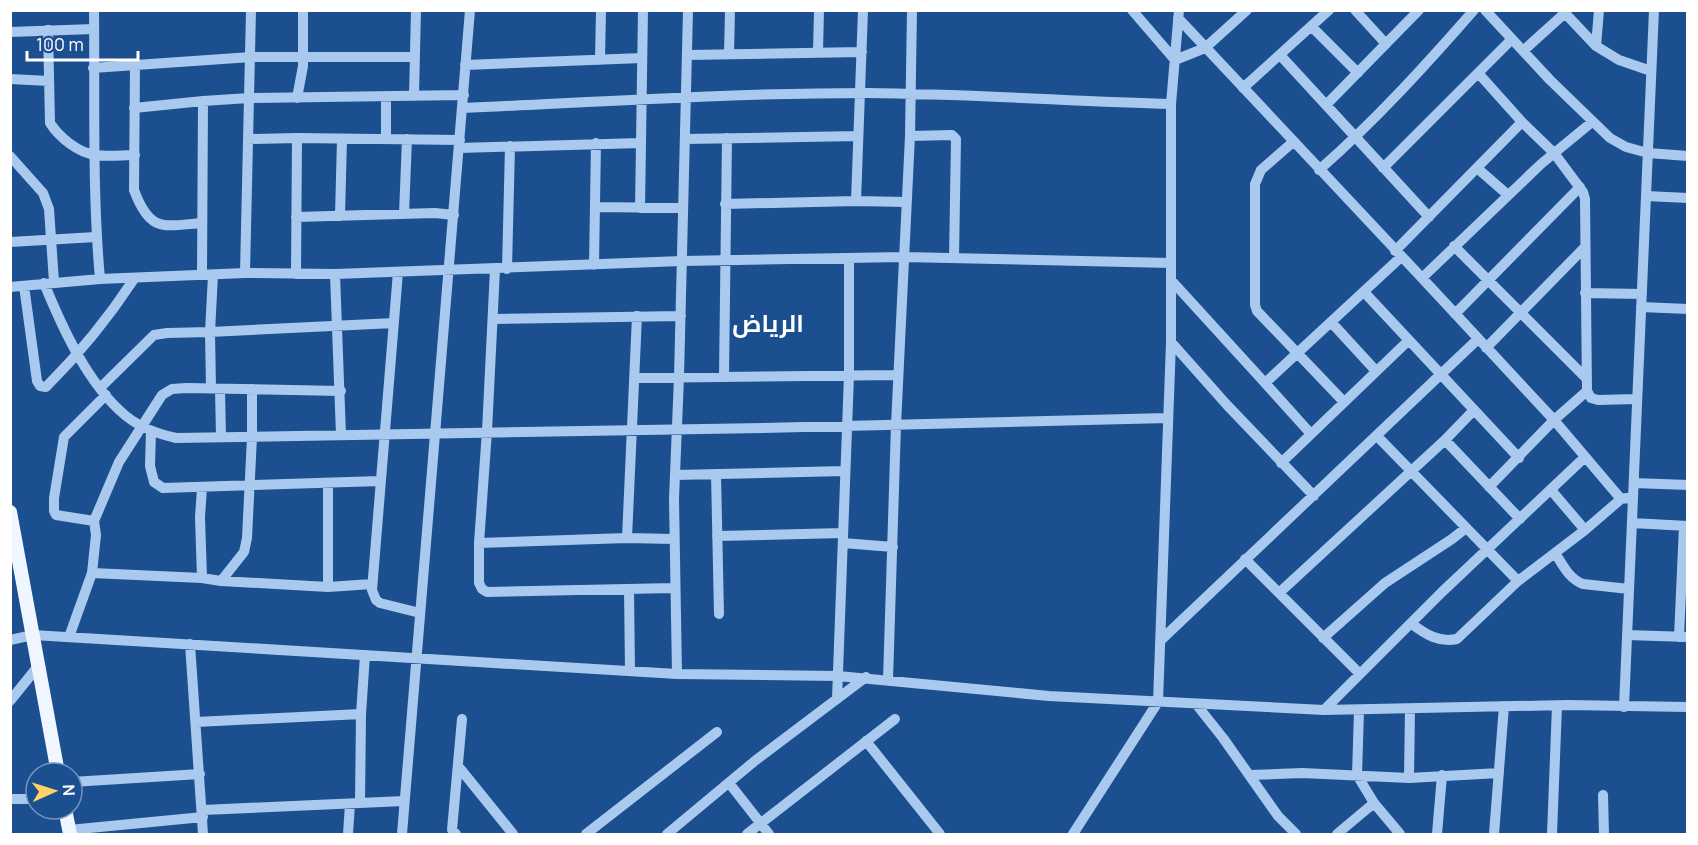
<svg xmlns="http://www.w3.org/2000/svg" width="1698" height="845" viewBox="0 0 1698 845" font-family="Manrope,Cairo,sans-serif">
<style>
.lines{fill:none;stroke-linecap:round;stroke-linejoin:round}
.minor{stroke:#a9c9ee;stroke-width:10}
.major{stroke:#f0f6ff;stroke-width:14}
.labels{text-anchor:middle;stroke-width:5;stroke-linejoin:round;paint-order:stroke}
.district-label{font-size:24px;font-weight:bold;fill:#fff;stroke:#1b4f8f}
</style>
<rect width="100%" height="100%" fill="#1b4f8f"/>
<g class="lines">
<!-- minor -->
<path class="minor" d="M 94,10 C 95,100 92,190 100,279
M 1132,10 L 1175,60 L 1205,48 L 1247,10
M 1355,10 L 1386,44
M 1485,10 L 1550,80 L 1610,138 L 1626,147 L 1648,153 L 1688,156
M 1562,10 L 1596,46 L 1619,60 L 1651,71
M 1178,18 L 1422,278 L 1554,420 L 1621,499 L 1633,497
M 1312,27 L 1358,73
M 48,30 L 50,123 C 59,137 78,153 96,155 C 108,157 122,155 135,155
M 10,32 L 94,29
M 1596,46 L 1599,10
M 1523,51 L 1565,13
M 818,52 L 819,10
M 729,54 L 730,10
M 687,55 L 862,52
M 1280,55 L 1326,105 L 1419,10
M 600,60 L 601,10
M 135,65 L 134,190 C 150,233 163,226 202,223
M 465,65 L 642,58
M 93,68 L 251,57 L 415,57
M 1479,74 L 1522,122 L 1554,153 L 1583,192 L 1585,199 L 1587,391 L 1591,398 L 1598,400 L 1637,399
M 10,79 L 49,81
M 1243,88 L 1329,10
M 414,96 L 416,10
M 297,98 L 303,66 L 303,10
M 1326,105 L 1429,217
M 134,108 L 203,101
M 463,108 C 597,102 732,93 867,93 C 969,94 1070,101 1171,104
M 910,136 L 952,135 L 956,139 L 954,258
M 248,139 L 297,138
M 386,139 L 386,97
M 685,139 L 858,136
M 1293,142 L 1261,170 L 1255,184 L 1255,305 L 1257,311 L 1344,402
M 459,148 L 641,143
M 10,156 L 43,193 L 49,209 L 54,282
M 1383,168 L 1512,39
M 1477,168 L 1508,195
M 1319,170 C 1375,121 1425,66 1474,10
M 1646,196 L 1688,198
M 856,201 L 863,10
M 725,204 L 856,201 L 906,202
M 595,207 L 683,208
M 640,208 L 643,10
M 404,214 L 407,139
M 340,216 L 342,139
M 296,217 L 435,213 L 454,215
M 10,242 L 96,237
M 1454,246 L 1587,379
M 1395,251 L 1522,122
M 594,265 L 596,143
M 495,269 L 487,431 L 479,543 L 479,583 L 482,589 L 487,592 L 674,588
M 507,269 L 510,146
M 398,272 L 372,590 L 376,600 L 380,603 L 420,613
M 245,273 L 251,10
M 296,274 L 297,138 L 460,140
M 335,274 L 341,435
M 202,275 L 203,101 L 249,98 L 464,95
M 1422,278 L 1541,164 L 1592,122
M 1171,280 L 1265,383
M 44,283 C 62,327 88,385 126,416 C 141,428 158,434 176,438 L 763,428 L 1168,418
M 24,286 L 37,381 L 40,386 L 46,387 C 81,352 107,320 134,279
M 10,287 L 100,279 L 245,273 L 335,274 L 682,261 L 903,257 L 1171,263
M 1364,292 L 1519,458
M 1585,293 L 1642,294
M 1641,307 L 1688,309
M 1455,314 L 1580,187
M 494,319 L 681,316
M 1331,322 L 1376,371
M 1171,342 L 1227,405 L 1314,496
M 1486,348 L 1585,247
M 724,376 L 727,138
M 634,378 L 898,375
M 100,388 L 154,335 L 167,333 L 210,332 L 394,323
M 211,388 L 210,332 L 213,275
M 220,389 L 221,437
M 151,431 L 150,466 L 154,482 L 163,488 L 380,481
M 1311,434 L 1265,383 L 1401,257
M 1377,436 L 1518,581
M 1445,440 L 1520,519
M 1281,463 L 1409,340
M 716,474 L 719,614
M 675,475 L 845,471
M 1634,483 L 1688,485
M 1489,487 L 1554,420 L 1587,391
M 202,488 L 200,517 L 202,578 L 221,581 L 328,587 L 372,584
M 1551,490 L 1585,530
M 94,521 L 56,515 L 54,511 L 54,498 L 64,437 L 106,395
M 1632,523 L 1688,526
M 717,536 L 843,533
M 627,538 L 637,316
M 479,543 L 627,538 L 674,539
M 843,543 L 893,547
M 1555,553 C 1563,565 1569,579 1583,584 L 1629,589
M 1245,559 L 1279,593 L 1445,440 L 1474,410
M 92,573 L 202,578
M 221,581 L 244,552 L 247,538 L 252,437 L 252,389
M 328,587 L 328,483
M 629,589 L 630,671
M 1279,593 L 1360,674
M 1412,624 C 1425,634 1439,643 1457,639 L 1518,581 L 1585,530 L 1621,499
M 1627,635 L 1688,637
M 69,637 L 92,573 L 96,535 L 94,521 L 119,462 L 162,395 L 172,389 L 186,388 L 341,391
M 1679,637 L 1684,526
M 1323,638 L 1385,583 L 1452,539 L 1466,528
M 10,640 L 33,635 L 677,674 L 838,676 L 1049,696 L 1324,710 L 1568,705 L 1688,707
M 1161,640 L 1478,339
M 190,644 L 203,834
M 677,674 L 674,499 L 679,377 L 688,10
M 888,680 L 896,425 L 910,136 L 912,10
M 837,699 L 849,375 L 849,258
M 10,701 L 39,665
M 1196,704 L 1223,738 L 1278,816 L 1296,834
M 1624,707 L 1654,10
M 1324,710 L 1442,592 L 1584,458
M 1359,711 L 1357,775 L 1374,803 L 1400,834
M 196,722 L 361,714
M 866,741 L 940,834
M 458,766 L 513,834
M 1250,775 L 1302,773 L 1409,778 L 1499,773
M 1409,778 L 1410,709
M 72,782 L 200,774
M 729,783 L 769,834
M 1603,795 L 1604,834
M 10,799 L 36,799
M 360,803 L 361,714 L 365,655
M 203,810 L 404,801
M 69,830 L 203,817
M 348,834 L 350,804
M 402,834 L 470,10
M 456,834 L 452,830 L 462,719
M 586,834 L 717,732
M 667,834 L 756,760 L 866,677
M 747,834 L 895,719
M 1073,834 L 1158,702 L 1171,342 L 1171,104 L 1179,10
M 1337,834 L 1374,803
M 1437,834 L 1442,775
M 1494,834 L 1504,706
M 1552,834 L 1557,706"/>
<!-- major -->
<path class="major" d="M 10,512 L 58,773
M 65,809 L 70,834"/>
</g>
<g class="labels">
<!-- district labels -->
<g class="district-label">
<text x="768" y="332">الرياض</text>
</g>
</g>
<!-- border -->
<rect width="1698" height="845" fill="none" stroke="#ffffff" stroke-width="24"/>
<!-- north arrow -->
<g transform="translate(54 791) rotate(87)"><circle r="28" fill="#1b4f8f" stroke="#7695bc" stroke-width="1.5"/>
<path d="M0-4.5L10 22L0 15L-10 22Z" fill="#ffd166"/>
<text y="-9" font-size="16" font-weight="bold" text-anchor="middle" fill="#ffffff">N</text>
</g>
<!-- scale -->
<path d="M27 51v9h111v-9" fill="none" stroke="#ffffff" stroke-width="3"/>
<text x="36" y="51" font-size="18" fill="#ffffff" stroke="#1b4f8f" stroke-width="4.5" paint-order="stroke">100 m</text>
</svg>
